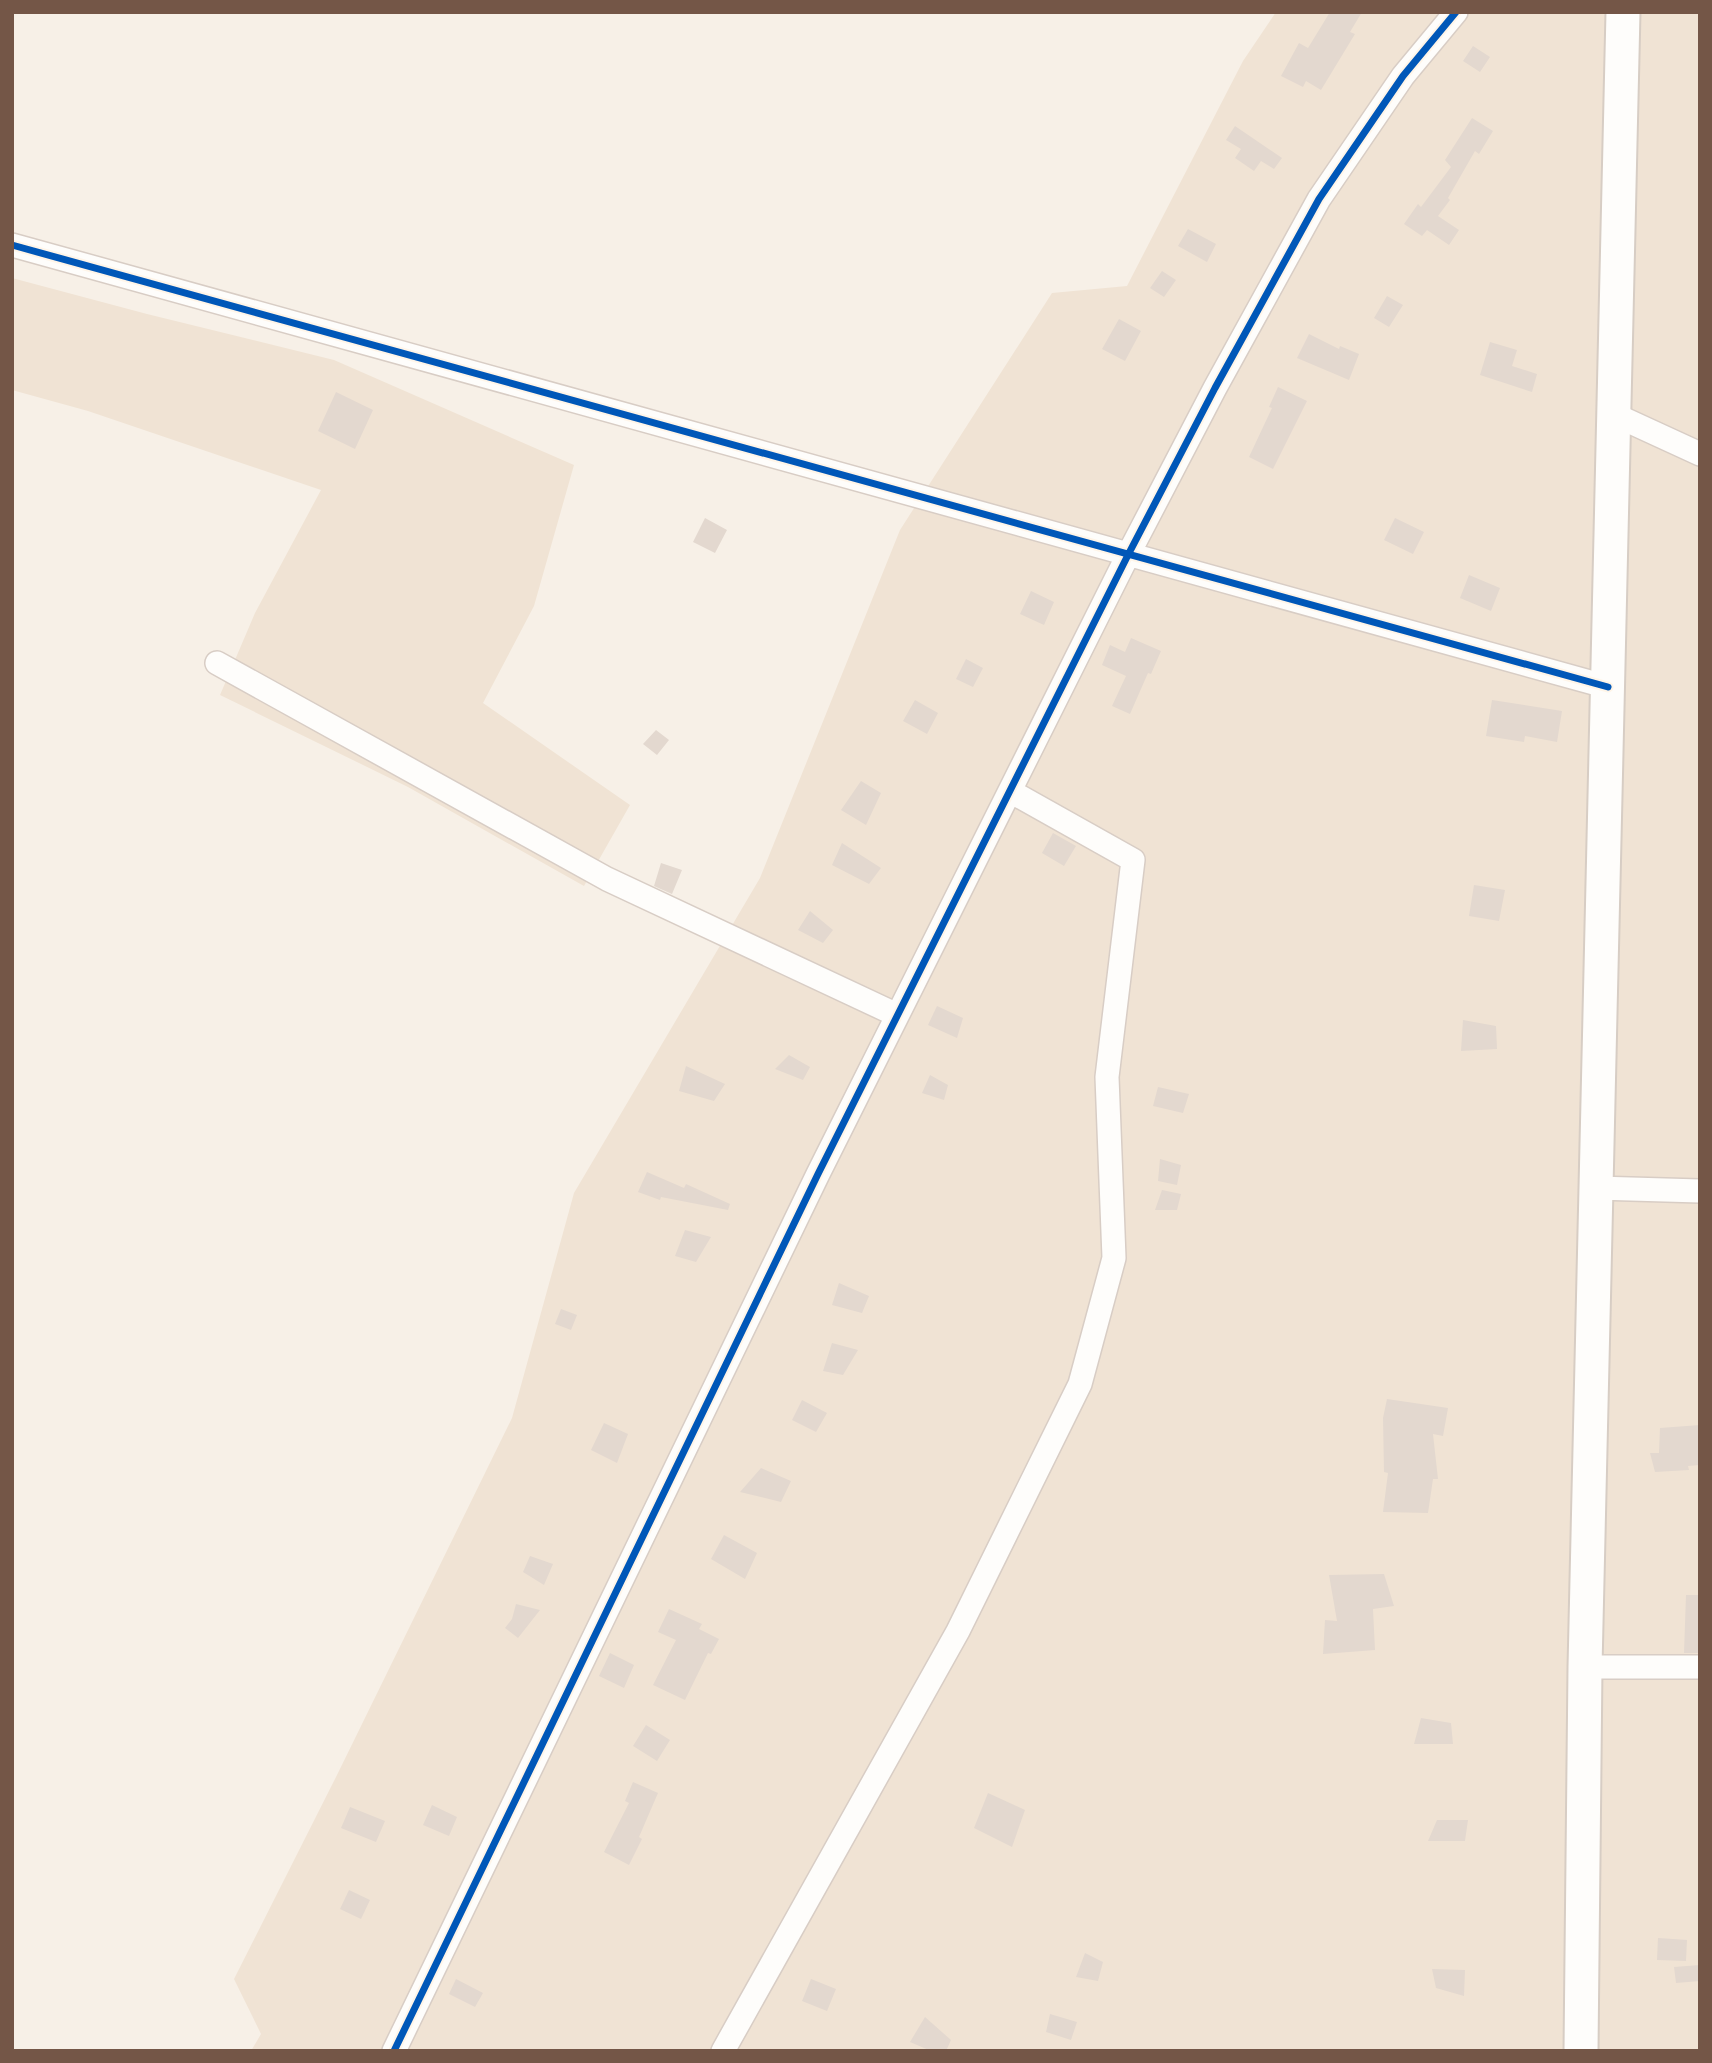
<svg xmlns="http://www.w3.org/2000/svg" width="1712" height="2063" viewBox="0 0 1712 2063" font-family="Lato,sans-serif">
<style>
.residential{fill:#f0e3d4}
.building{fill:#e3d8cf}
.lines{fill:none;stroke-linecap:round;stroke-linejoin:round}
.minor-casing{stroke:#d8cdc5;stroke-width:26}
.secondary-casing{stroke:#d7cdc4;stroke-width:37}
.minor{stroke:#fefdfb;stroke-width:23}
.secondary{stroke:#fefdfb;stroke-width:33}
.cycleway-casing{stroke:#fff5e8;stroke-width:11}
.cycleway{stroke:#0057b8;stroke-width:7}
</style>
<rect width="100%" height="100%" fill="#f7f0e7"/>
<!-- residential -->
<path class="residential" d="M 1276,12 L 1700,12 L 1700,2051 L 251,2051 L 261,2034 L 234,1979 L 337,1775 L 512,1418 L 574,1193 L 760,878 L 900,530 L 1052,293 L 1127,286 L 1243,61 Z
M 12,278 L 147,314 L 334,360 L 574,465 L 534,606 L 483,703 L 630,805 L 584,886 L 408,787 L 220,695 L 255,613 L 321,490 L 88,411 L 12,390 Z"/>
<!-- building -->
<path class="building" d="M 1330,12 L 1362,12 L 1350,32 L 1355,34 L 1321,90 L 1306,81 L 1303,87 L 1281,76 L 1299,43 L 1308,48 Z
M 1473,46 L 1490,57 L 1480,72 L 1463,61 Z
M 1472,118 L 1493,131 L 1479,154 L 1475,151 L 1448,198 L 1450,200 L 1438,216 L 1459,230 L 1449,245 L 1427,230 L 1422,236 L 1404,224 L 1418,204 L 1421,207 L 1451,167 L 1445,160 Z
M 1235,126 L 1282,158 L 1274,169 L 1261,161 L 1254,171 L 1235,158 L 1241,149 L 1226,140 Z
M 1188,229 L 1216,244 L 1207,262 L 1178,246 Z
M 1162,271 L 1176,280 L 1164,297 L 1150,288 Z
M 1387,296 L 1403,305 L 1389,327 L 1374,318 Z
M 1119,319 L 1141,331 L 1125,361 L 1102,349 Z
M 1309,334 L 1339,349 L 1340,346 L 1359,354 L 1349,380 L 1297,358 Z
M 1490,342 L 1517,350 L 1512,366 L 1537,374 L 1532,392 L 1480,375 Z
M 1278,387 L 1307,401 L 1273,469 L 1249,457 L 1272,408 L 1269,407 Z
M 336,392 L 373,410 L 355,449 L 318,431 Z
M 705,518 L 727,530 L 715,553 L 693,542 Z
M 1395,518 L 1424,532 L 1413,554 L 1384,540 Z
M 1469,575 L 1500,588 L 1491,611 L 1460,598 Z
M 1031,591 L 1054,602 L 1044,625 L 1020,614 Z
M 1131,638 L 1161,651 L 1151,674 L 1148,673 L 1130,714 L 1112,706 L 1126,676 L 1102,665 L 1110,645 L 1125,652 Z
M 966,659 L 983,668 L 973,687 L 956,679 Z
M 915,700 L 938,713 L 927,734 L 903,721 Z
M 1492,700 L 1562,711 L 1557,742 L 1525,736 L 1524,742 L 1486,736 Z
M 656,730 L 669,740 L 657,755 L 643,744 Z
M 861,781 L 881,793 L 866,825 L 841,810 Z
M 1053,833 L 1076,846 L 1064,866 L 1042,853 Z
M 842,843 L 881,868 L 869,884 L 832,865 Z
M 661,863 L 682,870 L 672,894 L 654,886 Z
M 1474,885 L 1505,890 L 1499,921 L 1469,916 Z
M 810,911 L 833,930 L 823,943 L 798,930 Z
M 937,1006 L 963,1018 L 957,1038 L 928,1025 Z
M 1463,1020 L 1496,1026 L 1497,1049 L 1461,1051 Z
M 789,1055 L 810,1067 L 803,1080 L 775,1069 Z
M 686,1066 L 725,1084 L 714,1101 L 679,1091 Z
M 930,1075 L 948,1085 L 944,1100 L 922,1093 Z
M 1158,1087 L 1189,1094 L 1183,1113 L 1153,1106 Z
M 1160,1159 L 1181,1165 L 1177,1185 L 1158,1181 Z
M 647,1172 L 684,1188 L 686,1184 L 730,1204 L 728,1210 L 661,1197 L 660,1200 L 638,1192 Z
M 1162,1190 L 1181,1194 L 1177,1210 L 1155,1210 Z
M 685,1230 L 711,1237 L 696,1262 L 675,1256 Z
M 839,1283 L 869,1296 L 862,1313 L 832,1305 Z
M 561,1309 L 577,1315 L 571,1330 L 555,1324 Z
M 832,1343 L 858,1350 L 843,1375 L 823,1371 Z
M 1387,1399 L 1448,1408 L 1443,1436 L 1433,1434 L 1438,1479 L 1433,1479 L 1428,1513 L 1383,1512 L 1388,1473 L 1384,1472 L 1383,1418 Z
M 802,1400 L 827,1413 L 816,1432 L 792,1420 Z
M 604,1423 L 628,1434 L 617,1463 L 591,1450 Z
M 1700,1425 L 1700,1465 L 1688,1466 L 1689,1470 L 1655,1472 L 1650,1453 L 1659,1453 L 1660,1428 Z
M 761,1468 L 791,1481 L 781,1502 L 740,1492 Z
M 724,1535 L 757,1553 L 745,1579 L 711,1559 Z
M 530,1556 L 553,1564 L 544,1585 L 523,1572 Z
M 1384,1574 L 1394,1606 L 1373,1609 L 1375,1650 L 1323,1654 L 1325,1620 L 1337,1621 L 1329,1575 Z
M 1686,1595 L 1700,1595 L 1700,1653 L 1684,1653 Z
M 516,1604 L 540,1610 L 518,1638 L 505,1628 L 512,1619 Z
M 669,1609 L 702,1624 L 699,1629 L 719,1639 L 711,1654 L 708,1653 L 685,1700 L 653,1685 L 676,1640 L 658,1632 Z
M 610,1653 L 634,1665 L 624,1688 L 599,1676 Z
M 1421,1718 L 1451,1723 L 1453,1744 L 1414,1744 Z
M 646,1725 L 670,1740 L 657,1761 L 633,1746 Z
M 633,1782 L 658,1793 L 639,1837 L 642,1839 L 629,1865 L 604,1852 L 629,1803 L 625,1801 Z
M 988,1793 L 1025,1810 L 1012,1847 L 974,1828 Z
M 432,1805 L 457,1817 L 449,1836 L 423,1825 Z
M 350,1807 L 385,1821 L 376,1842 L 341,1828 Z
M 1437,1820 L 1468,1820 L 1465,1841 L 1428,1841 Z
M 349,1890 L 370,1900 L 361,1919 L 340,1909 Z
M 1658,1938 L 1687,1940 L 1686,1961 L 1657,1960 Z
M 1085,1953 L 1103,1962 L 1098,1981 L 1076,1977 Z
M 1700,1965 L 1700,1981 L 1676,1983 L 1674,1967 Z
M 1432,1969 L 1465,1970 L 1464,1996 L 1436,1988 Z
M 456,1979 L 483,1993 L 475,2007 L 449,1994 Z
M 811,1979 L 836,1989 L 827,2011 L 802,2001 Z
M 1050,2014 L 1077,2022 L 1071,2040 L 1046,2032 Z
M 925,2017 L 951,2040 L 946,2051 L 931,2051 L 910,2042 Z"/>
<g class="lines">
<defs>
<path id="minor" d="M 12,245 L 1608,687
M 1613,414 L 1700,454
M 217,663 L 607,879 L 897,1015
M 1596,1188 L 1700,1191
M 1585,1667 L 1700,1667
M 394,2051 L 818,1174 L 1128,555 L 1215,388 L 1319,199 L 1403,76 L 1456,12
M 723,2051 L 958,1631 L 1080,1384 L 1114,1258 L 1107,1077 L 1133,860 L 1010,791"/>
<path id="secondary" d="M 1581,2051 L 1585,1667 L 1623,12"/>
</defs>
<!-- minor casing -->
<use href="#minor" class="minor-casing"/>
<!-- secondary casing -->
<use href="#secondary" class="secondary-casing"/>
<!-- minor -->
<use href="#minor" class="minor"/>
<!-- secondary -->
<use href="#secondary" class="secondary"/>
<defs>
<path id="cycleway" d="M 12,245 L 1608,687
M 394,2051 L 818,1174 L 1128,555 L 1215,388 L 1319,199 L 1403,76 L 1456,12"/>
</defs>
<!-- cycleway casing -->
<use href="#cycleway" class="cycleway-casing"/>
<!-- cycleway -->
<use href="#cycleway" class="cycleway"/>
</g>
<!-- border -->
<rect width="1712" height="2063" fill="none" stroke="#745647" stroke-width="28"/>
</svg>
